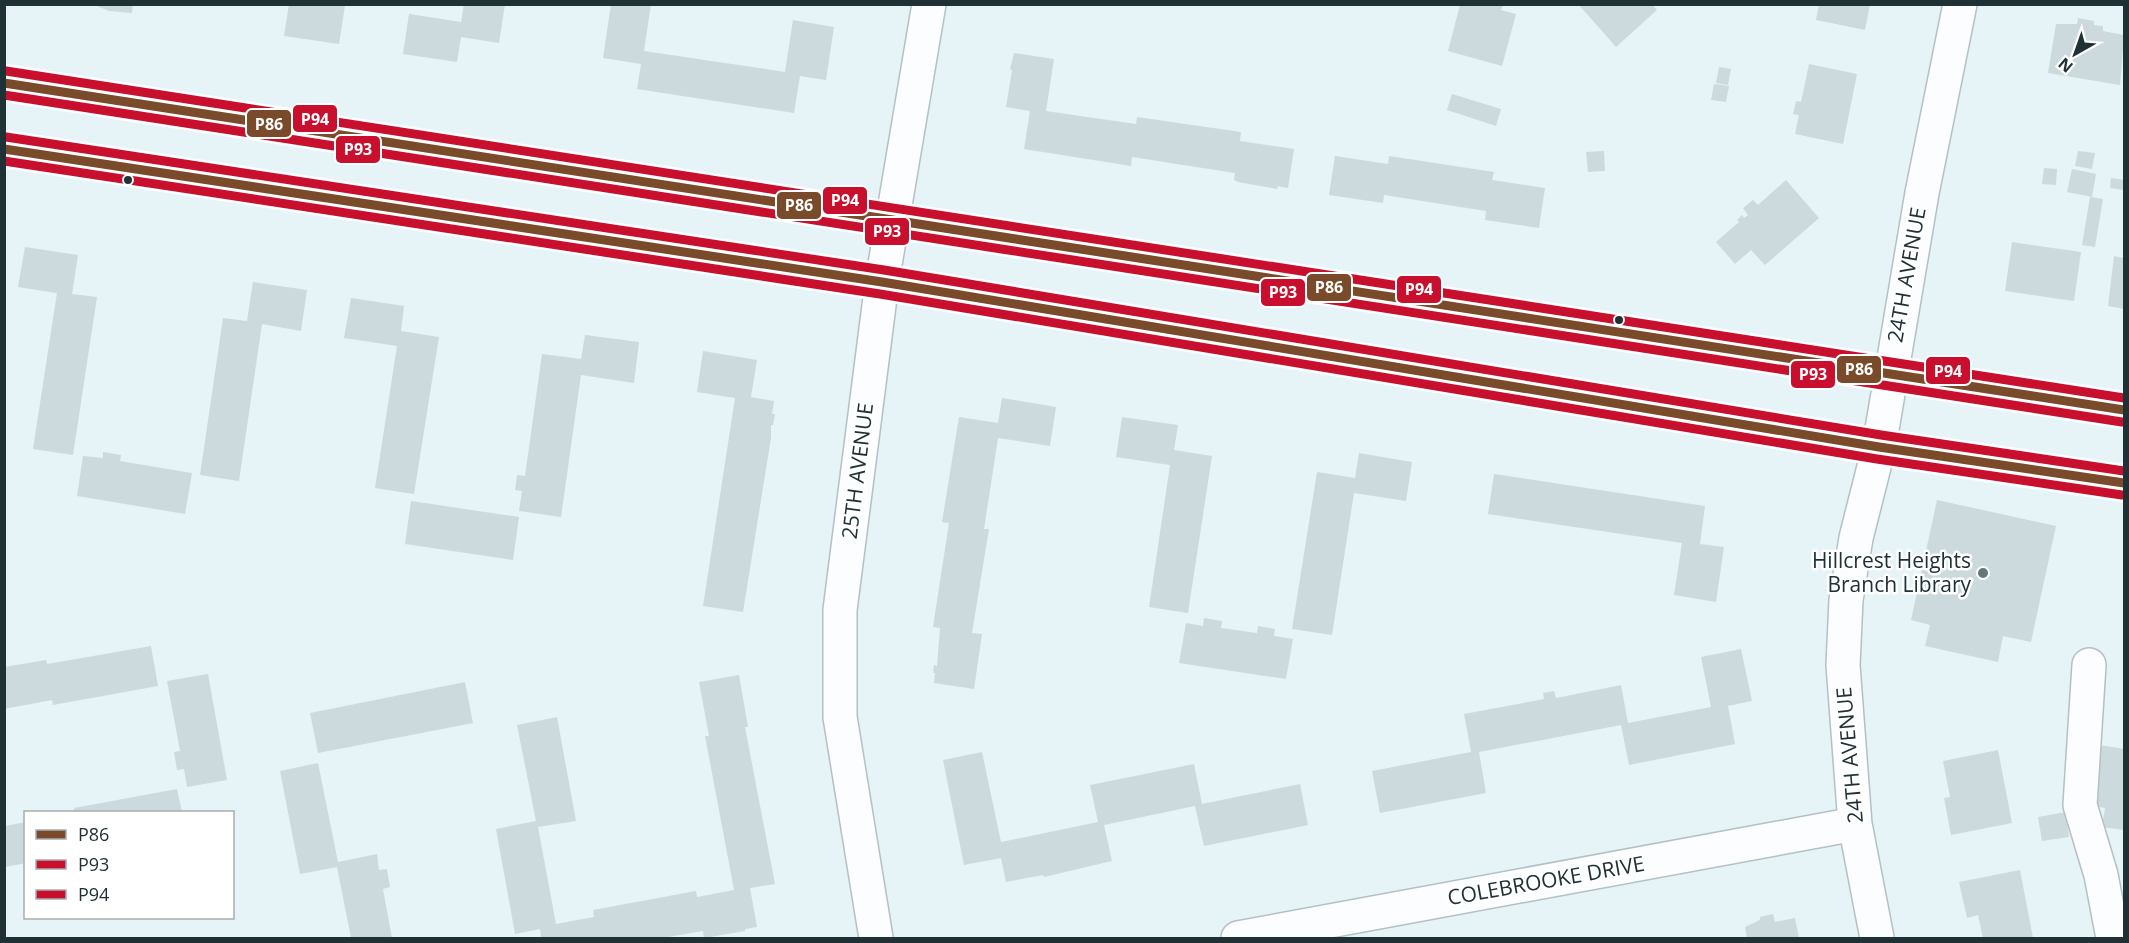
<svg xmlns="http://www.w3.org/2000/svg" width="2129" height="943" viewBox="0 0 2129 943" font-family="'Open Sans',sans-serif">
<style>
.building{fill:#ccdade}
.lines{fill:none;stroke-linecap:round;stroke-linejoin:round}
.minor-casing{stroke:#b3c0c4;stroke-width:36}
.major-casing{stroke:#c5cecf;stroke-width:36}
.minor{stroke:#fbfdfe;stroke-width:33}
.major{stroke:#eeeae9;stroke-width:33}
.bus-1-casing{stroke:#fff;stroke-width:14}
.bus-2-casing{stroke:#fff;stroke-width:14}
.bus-3-casing{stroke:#fff;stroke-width:14}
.bus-1{stroke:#7a4b2a;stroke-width:9}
.bus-2{stroke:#c8102e;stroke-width:9}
.bus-3{stroke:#c8102e;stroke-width:9}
.bus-dot{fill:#203135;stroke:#fff;stroke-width:2}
.poi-dot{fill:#657579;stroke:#fff;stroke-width:2}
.labels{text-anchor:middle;stroke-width:5;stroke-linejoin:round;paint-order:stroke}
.street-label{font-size:21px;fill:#203135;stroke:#fff}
.poi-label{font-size:21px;fill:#203135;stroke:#fff;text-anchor:end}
.line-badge{stroke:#fff;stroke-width:2}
.badge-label{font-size:16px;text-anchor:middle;font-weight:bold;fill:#fff}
</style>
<rect width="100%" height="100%" fill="#e6f3f7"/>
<!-- building -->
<path class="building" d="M 92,4 L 133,4 L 132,13 L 109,11 Z
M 289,4 L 345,5 L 339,44 L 284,36 Z
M 464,4 L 505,4 L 499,43 L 461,37 L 457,62 L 403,54 L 409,14 L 461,22 Z
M 611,4 L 651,4 L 644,51 L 785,72 L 793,20 L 834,27 L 826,80 L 800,76 L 794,113 L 637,89 L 641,64 L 603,58 Z
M 1578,4 L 1652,4 L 1657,10 L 1616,47 Z
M 1819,4 L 1870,4 L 1865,30 L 1816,20 Z
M 1460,5 L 1503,5 L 1501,10 L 1516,14 L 1502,66 L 1448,51 Z
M 2078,18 L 2094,21 L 2094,25 L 2103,26 L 2103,31 L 2124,35 L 2120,85 L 2048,73 L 2056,24 L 2077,24 Z
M 1014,53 L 1054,59 L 1046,111 L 1136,124 L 1137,117 L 1241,132 L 1240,141 L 1294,149 L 1288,188 L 1278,186 L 1277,189 L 1238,182 L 1234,180 L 1235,173 L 1132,157 L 1131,166 L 1024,149 L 1030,111 L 1006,107 L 1012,70 L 1010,69 Z
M 1809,64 L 1857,74 L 1843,144 L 1795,134 L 1799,115 L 1793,114 L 1796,101 L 1801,102 Z
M 1719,67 L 1731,69 L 1728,85 L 1716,83 Z
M 1714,84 L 1729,86 L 1726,102 L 1711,100 Z
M 1452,94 L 1501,109 L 1496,126 L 1447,110 Z
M 1604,151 L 1605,171 L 1588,172 L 1586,152 Z
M 2078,151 L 2095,153 L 2092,169 L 2075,166 Z
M 1335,156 L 1388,164 L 1389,156 L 1494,172 L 1492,180 L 1545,188 L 1539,228 L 1485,220 L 1486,211 L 1384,195 L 1383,203 L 1329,195 Z
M 2044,168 L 2057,169 L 2056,185 L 2042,184 Z
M 2072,169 L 2096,174 L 2092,197 L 2067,192 Z
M 2111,178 L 2124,180 L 2124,190 L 2110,188 Z
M 1786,180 L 1819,218 L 1765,265 L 1751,250 L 1735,264 L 1716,242 L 1739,222 L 1737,220 L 1742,215 L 1744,218 L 1748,215 L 1743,208 L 1753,200 L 1758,205 Z
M 2090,197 L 2103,199 L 2095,247 L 2082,245 Z
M 2012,242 L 2081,252 L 2074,301 L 2005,291 Z
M 25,247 L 78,255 L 72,294 L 97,297 L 73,455 L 33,449 L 57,293 L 18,287 Z
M 2114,256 L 2124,258 L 2124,309 L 2108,306 Z
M 253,282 L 307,290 L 301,331 L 262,324 L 239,481 L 200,475 L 223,318 L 247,321 Z
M 351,298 L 404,306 L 401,331 L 439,337 L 414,494 L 375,488 L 397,346 L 344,338 Z
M 585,335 L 639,342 L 634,383 L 581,375 L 561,517 L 519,511 L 522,491 L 515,490 L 517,475 L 525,476 L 542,354 L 581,359 Z
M 703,351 L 757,360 L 751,397 L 774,401 L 772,414 L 775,414 L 773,425 L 771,425 L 771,438 L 743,612 L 703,606 L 735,398 L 697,392 Z
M 1002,398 L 1056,407 L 1050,446 L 998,438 L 984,529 L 989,529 L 972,633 L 982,634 L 974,689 L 934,683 L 935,673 L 933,673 L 934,665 L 937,666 L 940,628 L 933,627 L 949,523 L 942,522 L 959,417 L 998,423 Z
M 1122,417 L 1178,425 L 1174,450 L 1212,456 L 1188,613 L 1149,607 L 1170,465 L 1116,457 Z
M 103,452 L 121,455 L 120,461 L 192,473 L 185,514 L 77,496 L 83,456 L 103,458 Z
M 1359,453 L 1412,462 L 1406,501 L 1354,493 L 1332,635 L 1292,629 L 1317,472 L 1355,478 Z
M 1494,474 L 1705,506 L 1700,544 L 1724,547 L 1716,602 L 1674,595 L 1682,543 L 1488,514 Z
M 1937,500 L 2056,526 L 2031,642 L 2003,636 L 1998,662 L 1925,646 L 1930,625 L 1911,620 Z
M 411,501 L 519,517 L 513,560 L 405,544 Z
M 1204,618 L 1222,621 L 1221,628 L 1257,633 L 1258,626 L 1275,629 L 1274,636 L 1293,639 L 1286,679 L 1179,663 L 1186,623 L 1203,626 Z
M 151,646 L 158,686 L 53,705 L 52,700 L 4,709 L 4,667 L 46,660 L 47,664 Z
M 1741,649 L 1752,701 L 1728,706 L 1735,744 L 1629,765 L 1621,725 L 1479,752 L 1486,793 L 1380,813 L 1372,771 L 1471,752 L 1464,714 L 1544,699 L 1543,693 L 1554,691 L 1556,698 L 1621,685 L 1628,723 L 1711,707 L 1701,657 Z
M 208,674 L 227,780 L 187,787 L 184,769 L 177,770 L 174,752 L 180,751 L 167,681 Z
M 739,675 L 748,727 L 745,727 L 775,884 L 750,888 L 757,927 L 745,929 L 745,931 L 704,938 L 703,931 L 663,938 L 541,938 L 540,929 L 515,934 L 496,829 L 536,821 L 517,725 L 557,717 L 576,821 L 538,827 L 556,924 L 594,917 L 593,910 L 696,891 L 697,897 L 734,890 L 705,736 L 709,736 L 699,682 Z
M 465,682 L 473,723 L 318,753 L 310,713 Z
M 2100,745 L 2124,749 L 2124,830 L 2102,827 L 2105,808 L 2091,805 Z
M 1998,750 L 2012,823 L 1951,835 L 1944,798 L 1950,797 L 1943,761 Z
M 982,752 L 1001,842 L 1098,822 L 1090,785 L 1194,764 L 1202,804 L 1300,784 L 1308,825 L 1204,846 L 1195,806 L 1104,825 L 1112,861 L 1044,877 L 1043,875 L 1006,882 L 1001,858 L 964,865 L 943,760 Z
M 318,763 L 338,862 L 377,854 L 379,870 L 387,869 L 390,887 L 383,889 L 392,938 L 351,938 L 337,867 L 300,874 L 280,771 Z
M 177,789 L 182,812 L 75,812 L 74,808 Z
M 2066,812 L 2069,837 L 2042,841 L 2038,817 Z
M 26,822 L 26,863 L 5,867 L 5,826 Z
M 2020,870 L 2033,938 L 1983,938 L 1978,915 L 1967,918 L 1959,882 Z
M 1773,914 L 1775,922 L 1795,918 L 1799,938 L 1747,938 L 1745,927 L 1760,920 L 1760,917 Z"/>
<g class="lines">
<defs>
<path id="minor" d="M 2089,665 L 2080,805 L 2101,875 L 2113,938
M 876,938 L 840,717 L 840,610 L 882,282 L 929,4
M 1238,938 L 1855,824
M 1877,938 L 1855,824 L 1843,665 L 1846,600 L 1856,538 L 1879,447 L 1922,193 L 1960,4"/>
<path id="major" d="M 4,83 L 2124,410
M 4,149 L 882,282 L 1879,447 L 2124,483"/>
</defs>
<!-- minor casing -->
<use href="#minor" class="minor-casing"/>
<!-- major casing -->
<use href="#major" class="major-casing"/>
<!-- minor -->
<use href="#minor" class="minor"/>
<!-- major -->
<use href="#major" class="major"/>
<defs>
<path id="bus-1" d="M 4,83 L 2124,410
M 4,149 L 882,282 L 1879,447 L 2124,483"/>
<path id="bus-2" d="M 4,95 L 2122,422
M 4,161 L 880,294 L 1877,459 L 2122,495"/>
<path id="bus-3" d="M 6,71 L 2124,398
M 6,137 L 884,270 L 1881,435 L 2124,471"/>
</defs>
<!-- bus-1 casing -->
<use href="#bus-1" class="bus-1-casing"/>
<!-- bus-2 casing -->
<use href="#bus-2" class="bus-2-casing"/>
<!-- bus-3 casing -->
<use href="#bus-3" class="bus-3-casing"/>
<!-- bus-1 -->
<use href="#bus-1" class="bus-1"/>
<!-- bus-2 -->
<use href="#bus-2" class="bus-2"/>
<!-- bus-3 -->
<use href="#bus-3" class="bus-3"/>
</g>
<!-- markers -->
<g class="bus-dot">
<circle cx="128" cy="180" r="5"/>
<circle cx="1619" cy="320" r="5"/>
</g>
<circle class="poi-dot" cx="1983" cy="573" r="6"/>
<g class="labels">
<!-- street labels -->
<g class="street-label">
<text transform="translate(1907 275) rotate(-80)" y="7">24TH AVENUE</text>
<text transform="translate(858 471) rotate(-83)" y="7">25TH AVENUE</text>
<text transform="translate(1850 755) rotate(-95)" y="7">24TH AVENUE</text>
<text transform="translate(1546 881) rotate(-10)" y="7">COLEBROOKE DRIVE</text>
</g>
<!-- poi labels -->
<g class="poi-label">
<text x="1971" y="568">Hillcrest Heights<tspan x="1971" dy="24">Branch Library</tspan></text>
</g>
</g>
<g class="line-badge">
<rect x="292" y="104" width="46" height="29" rx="6" fill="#c8102e"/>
<rect x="246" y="109" width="46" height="29" rx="6" fill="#7a4b2a"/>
<rect x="335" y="135" width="46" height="29" rx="6" fill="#c8102e"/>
<rect x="822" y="186" width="46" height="29" rx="6" fill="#c8102e"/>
<rect x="776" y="191" width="46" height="29" rx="6" fill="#7a4b2a"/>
<rect x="864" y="217" width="46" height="29" rx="6" fill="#c8102e"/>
<rect x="1306" y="273" width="46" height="29" rx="6" fill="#7a4b2a"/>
<rect x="1396" y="275" width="46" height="29" rx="6" fill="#c8102e"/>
<rect x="1260" y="278" width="46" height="29" rx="6" fill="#c8102e"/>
<rect x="1836" y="355" width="46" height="29" rx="6" fill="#7a4b2a"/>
<rect x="1925" y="356" width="46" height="29" rx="6" fill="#c8102e"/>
<rect x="1790" y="360" width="46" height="29" rx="6" fill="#c8102e"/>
</g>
<g class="badge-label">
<text x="315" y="125">P94</text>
<text x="269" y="130">P86</text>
<text x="358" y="155">P93</text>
<text x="845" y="206">P94</text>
<text x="799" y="211">P86</text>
<text x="887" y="237">P93</text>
<text x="1329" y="293">P86</text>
<text x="1419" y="295">P94</text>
<text x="1283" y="298">P93</text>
<text x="1859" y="375">P86</text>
<text x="1948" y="377">P94</text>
<text x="1813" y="380">P93</text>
</g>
<!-- border -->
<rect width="2129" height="943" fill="none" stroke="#203135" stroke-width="12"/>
<!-- legend -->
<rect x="24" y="811" width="210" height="108" fill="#ffffff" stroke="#a6adae" stroke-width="1.5"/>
<rect x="36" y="830" width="30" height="9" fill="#7a4b2a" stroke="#a6adae" stroke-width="1.5"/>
<text x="78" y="841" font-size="18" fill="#203135">P86</text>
<rect x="36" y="860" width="30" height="9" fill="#c8102e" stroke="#a6adae" stroke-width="1.5"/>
<text x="78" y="871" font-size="18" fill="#203135">P93</text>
<rect x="36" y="890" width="30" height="9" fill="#c8102e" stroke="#a6adae" stroke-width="1.5"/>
<text x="78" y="901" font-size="18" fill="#203135">P94</text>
<!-- north arrow -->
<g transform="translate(2075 54) rotate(220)" stroke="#ffffff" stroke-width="4.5" paint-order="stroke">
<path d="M0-4.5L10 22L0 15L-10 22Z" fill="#203135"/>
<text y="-9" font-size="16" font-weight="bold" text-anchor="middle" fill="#203135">N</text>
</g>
</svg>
